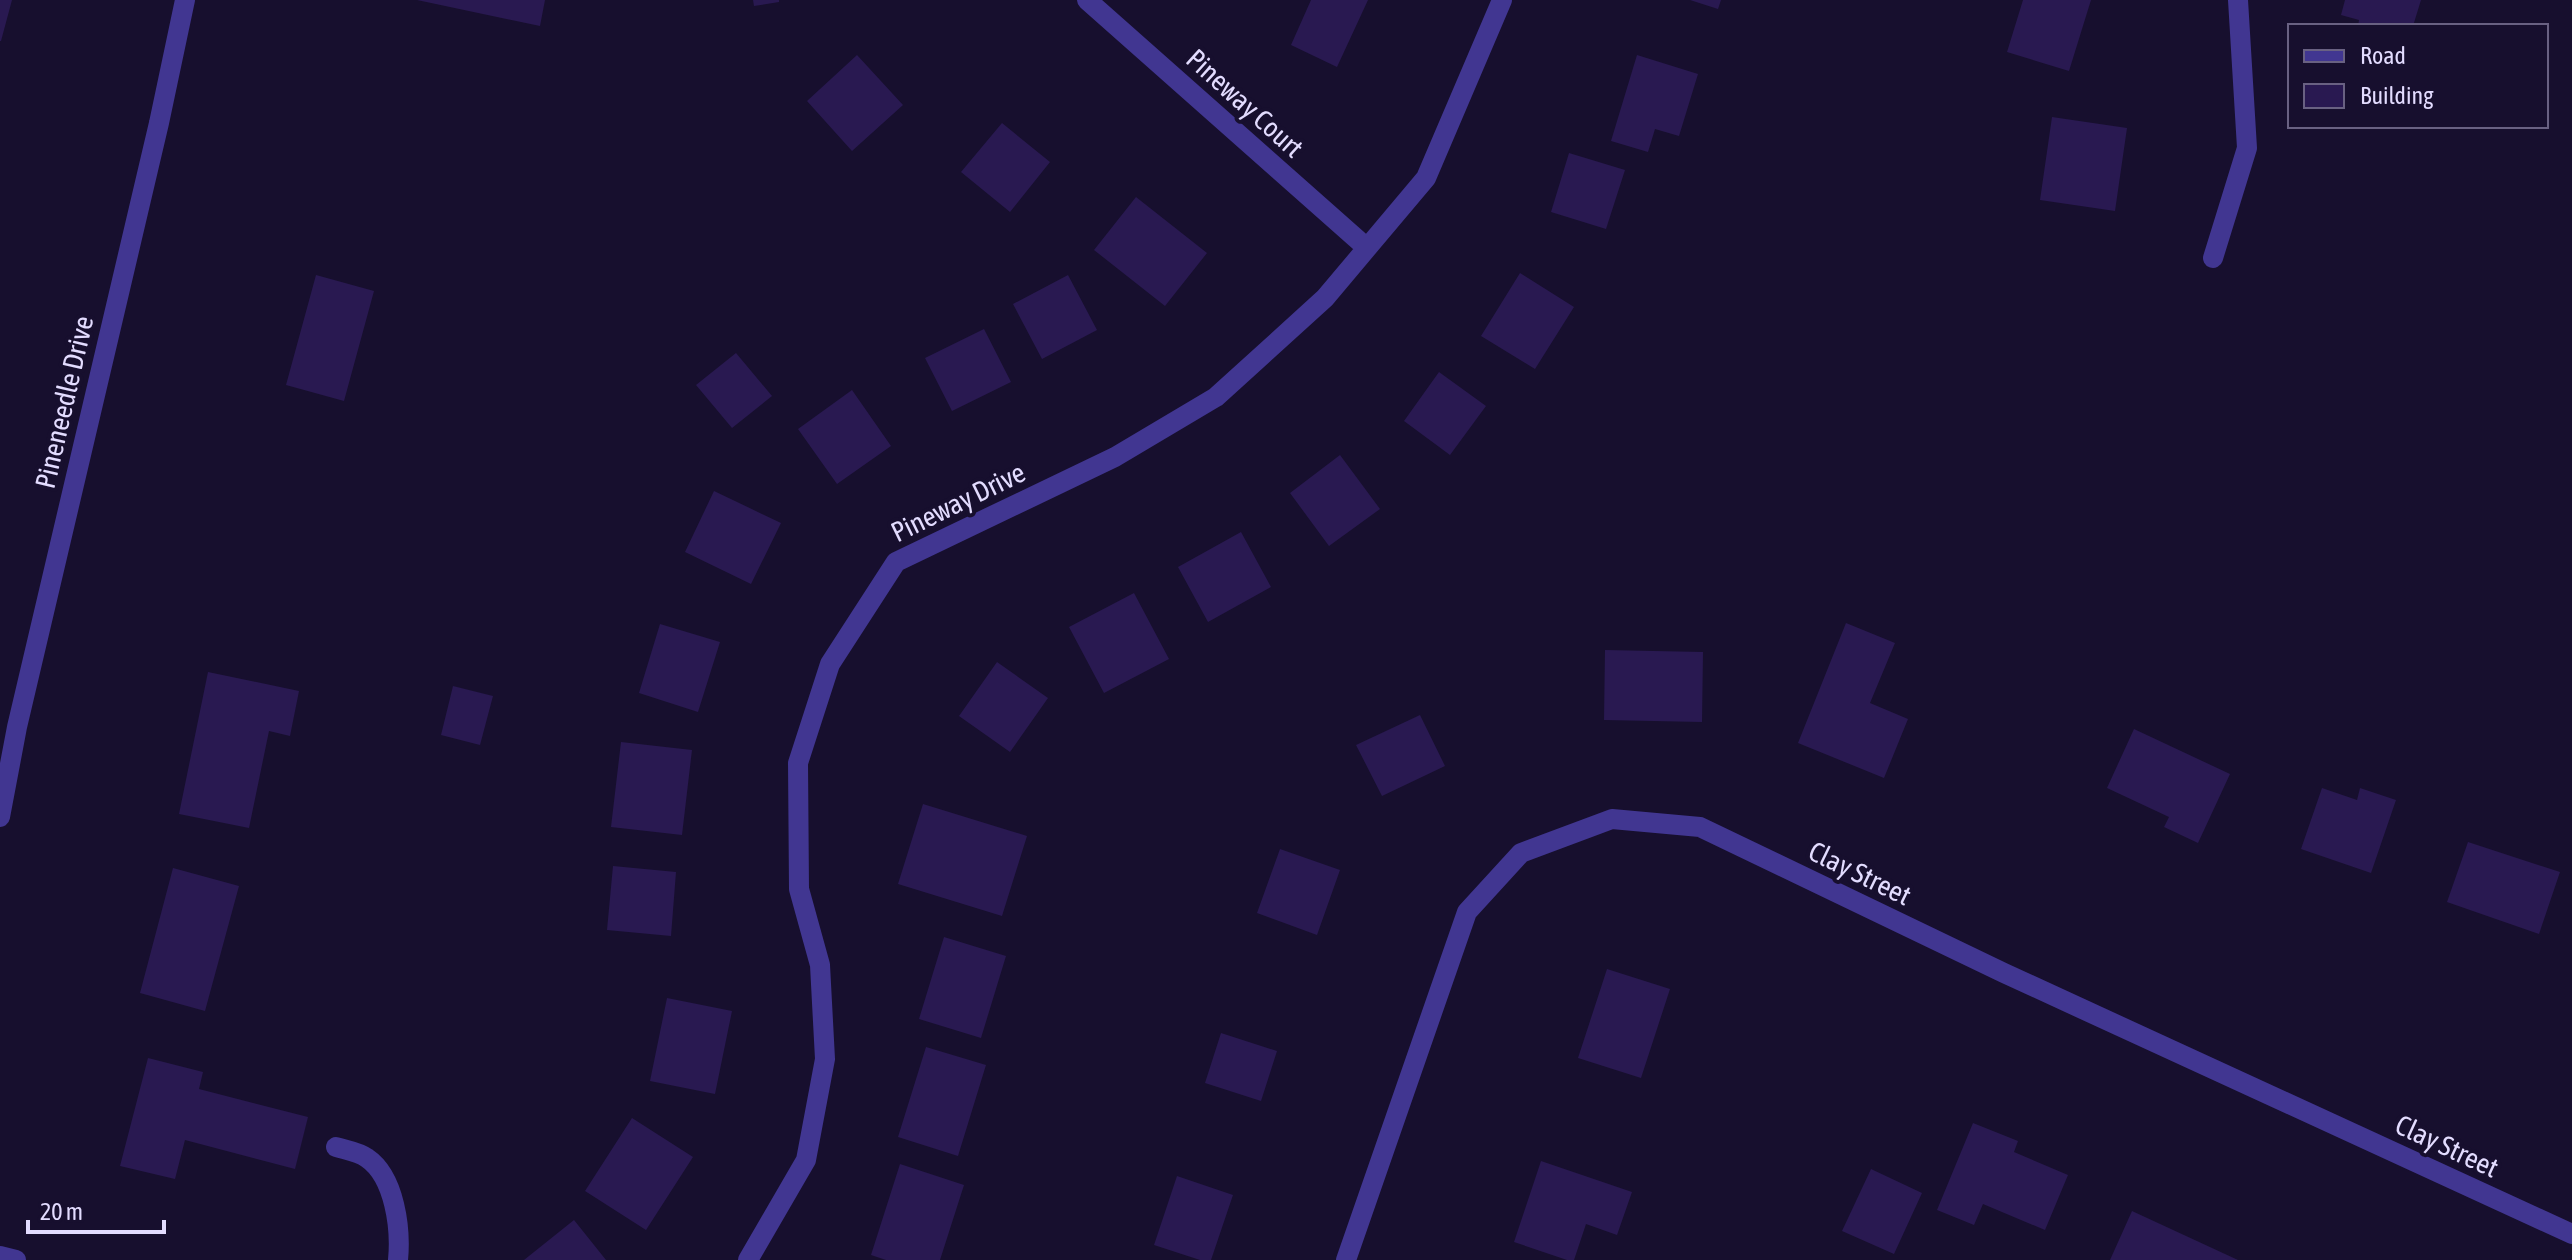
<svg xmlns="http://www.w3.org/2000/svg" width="2572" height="1260" viewBox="0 0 2572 1260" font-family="'Asap Condensed',sans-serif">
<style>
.building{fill:#291951}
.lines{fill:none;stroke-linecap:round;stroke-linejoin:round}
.minor{stroke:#413691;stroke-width:20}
.labels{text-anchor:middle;stroke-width:8;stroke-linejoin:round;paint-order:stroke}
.street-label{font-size:28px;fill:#e3dcff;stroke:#170f2e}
</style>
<rect width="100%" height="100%" fill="#170f2e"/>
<!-- building -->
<path class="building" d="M 0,0 L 12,0 L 1,41 L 0,41 Z
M 417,0 L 545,0 L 540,26 Z
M 753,0 L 779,0 L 779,2 L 754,6 Z
M 1311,0 L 1368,0 L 1337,67 L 1291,45 Z
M 1690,0 L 1721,0 L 1718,9 Z
M 2023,0 L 2091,0 L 2069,71 L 2007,52 Z
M 2345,0 L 2421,0 L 2413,26 L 2358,26 L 2359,20 L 2341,15 Z
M 857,55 L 903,105 L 852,151 L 807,101 Z
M 1637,55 L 1698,74 L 1679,136 L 1655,129 L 1648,152 L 1611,141 Z
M 2052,117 L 2127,128 L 2115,211 L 2040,200 Z
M 1002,123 L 1050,162 L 1010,212 L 961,172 Z
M 1569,153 L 1625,170 L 1606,229 L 1551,212 Z
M 1136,197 L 1207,253 L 1165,306 L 1094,250 Z
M 1520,273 L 1574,307 L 1535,369 L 1481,336 Z
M 316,275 L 374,291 L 344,401 L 286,385 Z
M 1068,275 L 1097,330 L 1042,359 L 1013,304 Z
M 984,329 L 1011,382 L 952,411 L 925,358 Z
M 736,353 L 772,396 L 732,428 L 696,385 Z
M 1439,372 L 1486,406 L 1450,455 L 1404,421 Z
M 852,390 L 891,446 L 837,484 L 798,429 Z
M 1340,455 L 1380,509 L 1329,546 L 1290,493 Z
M 714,491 L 781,523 L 751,584 L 685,552 Z
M 1241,532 L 1271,587 L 1208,622 L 1178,567 Z
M 1134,593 L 1169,659 L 1104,693 L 1069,627 Z
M 1846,623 L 1895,643 L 1870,703 L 1908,719 L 1884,778 L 1798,743 Z
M 660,624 L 720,642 L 698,712 L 639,693 Z
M 1605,650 L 1703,652 L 1702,722 L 1604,720 Z
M 997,662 L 1048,698 L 1010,752 L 959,716 Z
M 208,672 L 299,691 L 290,736 L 269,731 L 249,828 L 179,814 Z
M 453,686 L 493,696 L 480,745 L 441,735 Z
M 1420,715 L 1445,766 L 1382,796 L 1356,745 Z
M 2134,729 L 2230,774 L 2198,843 L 2164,827 L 2169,817 L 2107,788 Z
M 621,742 L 692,750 L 682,835 L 611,827 Z
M 2322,788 L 2357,800 L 2360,788 L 2396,800 L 2371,873 L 2301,849 Z
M 923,804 L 1027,836 L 1002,916 L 898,884 Z
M 2468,842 L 2560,872 L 2539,934 L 2447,902 Z
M 1280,849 L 1340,870 L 1317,935 L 1257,913 Z
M 613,866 L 676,872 L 671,936 L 607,930 Z
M 173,868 L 239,886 L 205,1011 L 140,993 Z
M 944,937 L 1006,956 L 981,1038 L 919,1019 Z
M 1607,969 L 1670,989 L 1641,1078 L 1578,1058 Z
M 667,998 L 732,1011 L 715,1094 L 650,1081 Z
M 1221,1033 L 1277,1051 L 1261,1101 L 1205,1083 Z
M 926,1047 L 986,1065 L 958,1156 L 898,1137 Z
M 148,1058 L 203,1072 L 199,1089 L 308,1117 L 295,1169 L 185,1140 L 175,1179 L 120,1166 Z
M 632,1118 L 693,1157 L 646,1230 L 585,1191 Z
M 1973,1123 L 2018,1141 L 2014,1152 L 2068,1175 L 2045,1230 L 1983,1204 L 1974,1225 L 1937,1210 Z
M 1541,1161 L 1632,1192 L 1617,1235 L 1586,1224 L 1574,1260 L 1567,1260 L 1514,1242 Z
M 900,1164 L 964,1185 L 940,1260 L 886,1260 L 871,1255 Z
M 1871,1169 L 1922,1193 L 1894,1254 L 1842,1231 Z
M 1177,1176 L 1233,1195 L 1211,1260 L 1200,1260 L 1154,1245 Z
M 2132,1211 L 2238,1260 L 2110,1260 Z
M 574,1220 L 606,1260 L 524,1260 Z"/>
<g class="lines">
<!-- minor -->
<path class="minor" d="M 1087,0 L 1367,248
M 2213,258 L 2247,148 L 2238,0
M 0,817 L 17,727 L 159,123 L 185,0
M 336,1147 C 346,1150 359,1152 367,1158 C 395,1177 401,1229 398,1260
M 0,1256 L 16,1260
M 748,1260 L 806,1160 L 825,1059 L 820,965 L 799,889 L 798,763 L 830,664 L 896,562 L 1115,457 L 1216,397 L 1325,298 L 1426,178 L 1502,0
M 1346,1260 L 1467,912 L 1521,853 L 1612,819 L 1700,827 L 2004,973 L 2572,1234"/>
</g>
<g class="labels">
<!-- street labels -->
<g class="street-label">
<text transform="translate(1245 103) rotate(42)" y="10">Pineway Court</text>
<text transform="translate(64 402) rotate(-77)" y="10">Pineneedle Drive</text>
<text transform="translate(958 502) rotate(-26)" y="10">Pineway Drive</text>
<text transform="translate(1860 873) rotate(26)" y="10">Clay Street</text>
<text transform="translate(2447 1146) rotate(25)" y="10">Clay Street</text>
</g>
</g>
<!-- legend -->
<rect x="2288" y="24" width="260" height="104" fill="#170f2e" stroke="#696182" stroke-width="2"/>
<rect x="2304" y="50" width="40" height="12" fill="#413691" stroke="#696182" stroke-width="2"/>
<text x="2360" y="64" font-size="24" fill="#e3dcff">Road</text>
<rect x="2304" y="84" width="40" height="24" fill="#291951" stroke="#696182" stroke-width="2"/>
<text x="2360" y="104" font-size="24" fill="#e3dcff">Building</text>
<!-- scale -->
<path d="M28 1220v12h136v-12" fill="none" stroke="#e3dcff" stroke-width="4"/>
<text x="40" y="1220" font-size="24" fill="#e3dcff" stroke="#170f2e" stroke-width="6" paint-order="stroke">20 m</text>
</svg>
